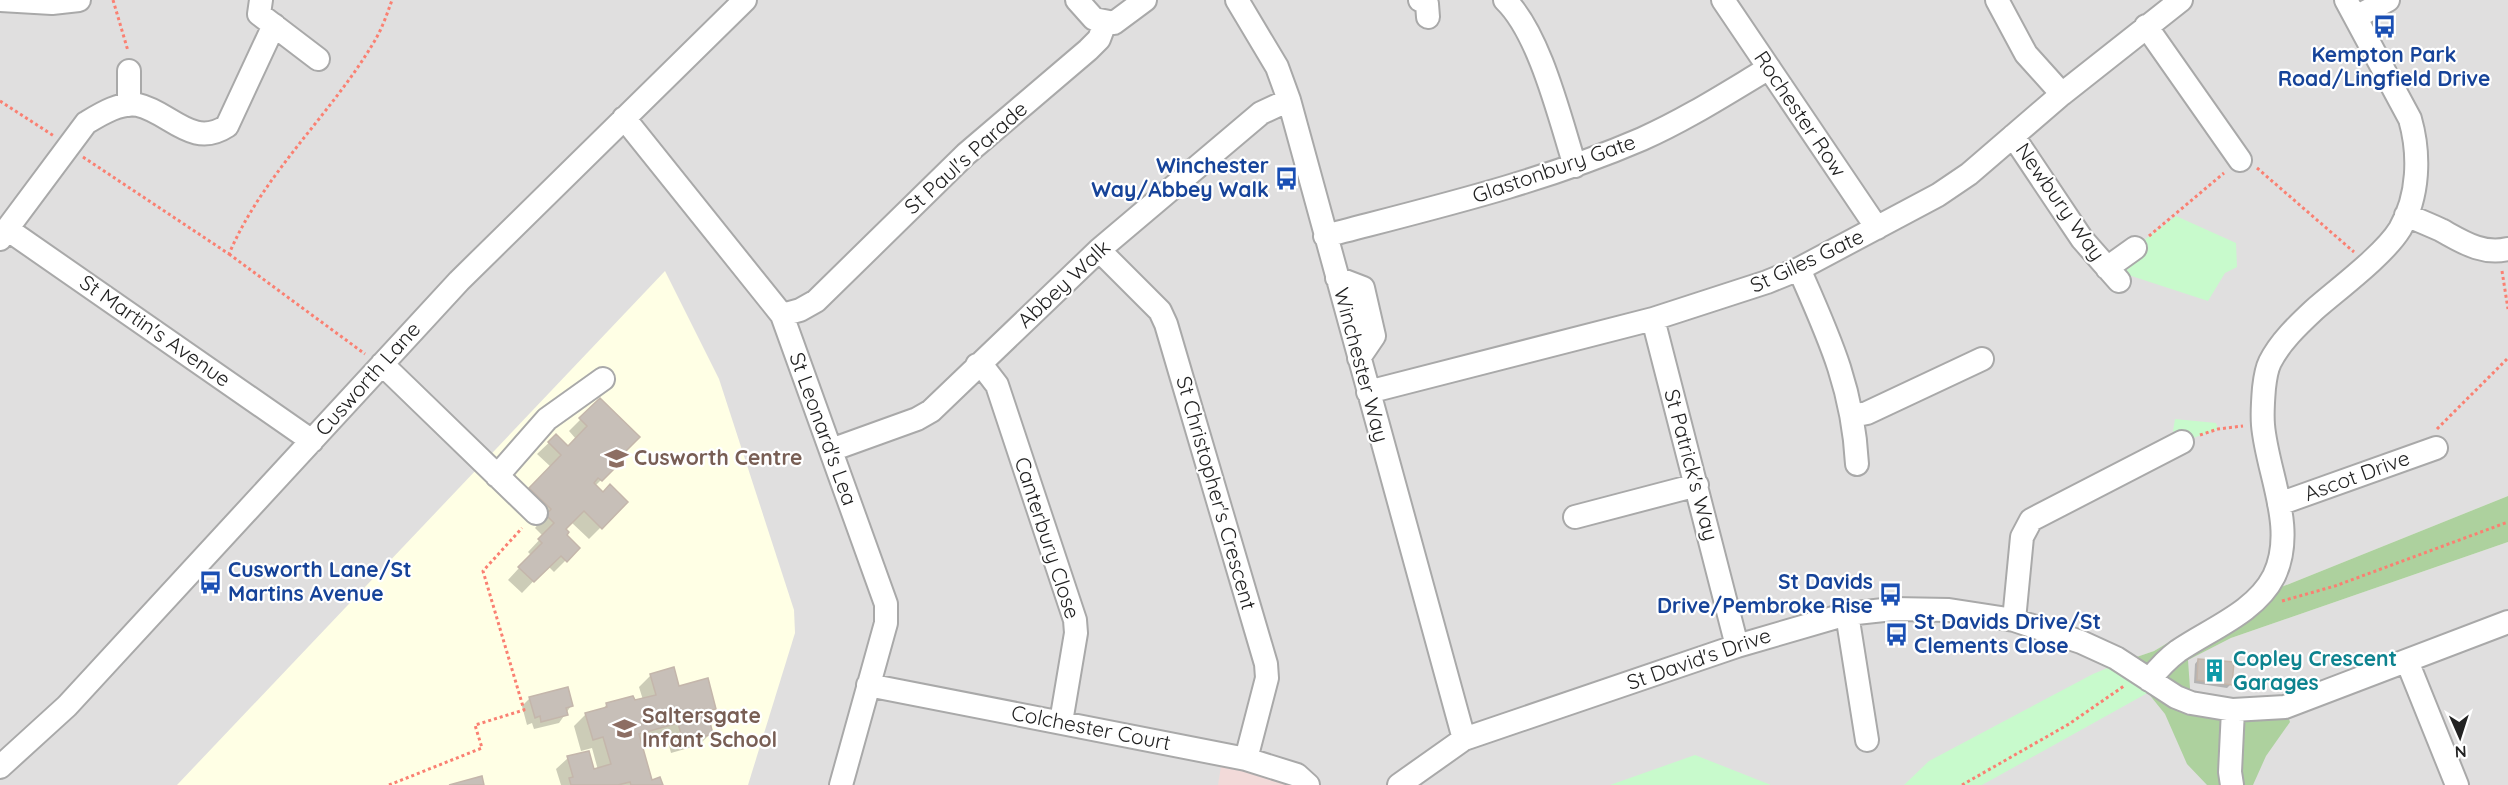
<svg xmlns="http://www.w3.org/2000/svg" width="2508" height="785" viewBox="0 0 2508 785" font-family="Quicksand,sans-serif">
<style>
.residential{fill:#e0dfdf}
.commercial{fill:#f2dad9}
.education{fill:#ffffe5}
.forest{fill:#add19e}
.park{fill:#c8facc}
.shadow{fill:#0003}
.building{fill:#c7bfb8;stroke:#c4b6ab;stroke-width:1.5}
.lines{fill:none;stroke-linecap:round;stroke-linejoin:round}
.minor-casing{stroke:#a9a9a9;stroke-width:26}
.path{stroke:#fa8072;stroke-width:3;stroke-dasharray:3 3;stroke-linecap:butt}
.minor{stroke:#fff;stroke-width:22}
.labels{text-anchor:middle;stroke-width:4.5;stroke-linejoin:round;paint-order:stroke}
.transit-label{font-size:21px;font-weight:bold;fill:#164399;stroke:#fff;text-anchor:end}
.street-label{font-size:21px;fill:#222;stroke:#fff}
.education-label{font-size:21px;font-weight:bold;fill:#785e54;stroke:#fff;text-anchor:start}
.culture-label{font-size:21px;font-weight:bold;fill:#0d838f;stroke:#fff;text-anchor:start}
</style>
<rect width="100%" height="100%" fill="#f2efe9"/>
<!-- residential -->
<path class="residential" d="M 0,0 L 2508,0 L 2508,496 L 2259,596 L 2191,629 L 2154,651 L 2123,662 L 2187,660 L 2231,638 L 2508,542 L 2508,785 L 0,785 Z"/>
<!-- commercial -->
<path class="commercial" d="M 1223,754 L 1308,785 L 1218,785 Z"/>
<!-- education -->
<path class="education" d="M 665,271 L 719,379 L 794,610 L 795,633 L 748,785 L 177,785 Z"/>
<!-- forest -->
<path class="forest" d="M 2508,496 L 2508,542 L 2231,638 L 2188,660 L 2191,703 L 2285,707 L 2290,722 L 2266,756 L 2253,785 L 2207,785 L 2187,764 L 2165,714 L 2148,693 L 2159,687 L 2122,662 L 2154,651 L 2191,629 L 2259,596 Z"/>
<!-- park -->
<path class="park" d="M 2176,216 L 2236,243 L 2237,267 L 2225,273 L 2208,301 L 2107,268 Z
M 2175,419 L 2216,423 L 2218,429 L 2182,442 L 2173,431 Z
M 2122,662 L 2160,686 L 1982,785 L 1904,785 L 1929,761 L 2093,674 Z
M 1695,755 L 1771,785 L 1610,785 Z"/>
<!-- shadow -->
<path class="shadow" d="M 600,400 L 611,464 L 614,467 L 595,486 L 603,493 L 626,502 L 589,539 L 571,522 L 564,529 L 564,535 L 578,548 L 554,572 L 548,566 L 522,593 L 508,580 L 531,555 L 528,552 L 543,536 L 535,528 L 540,522 L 518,500 L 551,467 L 537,454 L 556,436 L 568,448 L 576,439 L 569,431 Z
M 2198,660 L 2230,685 L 2227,688 L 2194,683 L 2195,664 Z
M 651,675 L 715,708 L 707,716 L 711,733 L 699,745 L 671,753 L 666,734 L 640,741 L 651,781 L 661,785 L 561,785 L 556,769 L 568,758 L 593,771 L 598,770 L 592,748 L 581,751 L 574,726 L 586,714 L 601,711 L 607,704 L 643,700 L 639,687 Z
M 530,698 L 571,706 L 559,723 L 534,729 L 532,723 L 527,725 L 522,706 Z"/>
<!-- building -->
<path class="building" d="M 600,398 L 640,437 L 613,464 L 616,467 L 602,481 L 598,478 L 594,483 L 603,492 L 610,484 L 628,502 L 602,529 L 584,511 L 566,529 L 569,532 L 567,535 L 580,548 L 567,562 L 561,556 L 534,582 L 518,567 L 542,543 L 538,539 L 554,523 L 546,515 L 551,509 L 529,488 L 561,455 L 548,442 L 556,434 L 568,446 L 587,426 L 579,418 Z
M 2198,659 L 2234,662 L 2232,685 L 2197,680 Z
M 674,667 L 679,686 L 708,678 L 716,709 L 707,711 L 713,734 L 683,742 L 678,723 L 639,734 L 652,780 L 660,777 L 663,785 L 631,785 L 630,782 L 618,785 L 571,785 L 569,778 L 573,777 L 567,756 L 589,751 L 594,769 L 611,764 L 603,737 L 593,740 L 585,713 L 607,707 L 606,703 L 633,696 L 635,700 L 656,695 L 650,674 Z
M 568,687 L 573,706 L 566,708 L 568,715 L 541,722 L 540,716 L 535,718 L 529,697 Z
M 482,776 L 484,785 L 449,785 Z"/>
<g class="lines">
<defs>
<path id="minor" d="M 0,0 L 52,3 L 79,0
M 261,0 L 259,14 L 318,59
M 1077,0 L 1094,19 L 1114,23 L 1145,0
M 1237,0 L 1277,67 L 1289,100 L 1464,739
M 1420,0 L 1427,4 L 1428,17
M 1505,0 C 1540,34 1560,119 1575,166
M 1723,0 L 1877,228
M 1997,0 L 2026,54 L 2062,94
M 2356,17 L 2388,0
M 2146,26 L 2240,160
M 129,71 L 129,105
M 624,118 L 782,315 L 886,604 L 886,623 L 841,785
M 2013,136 L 2082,239 L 2119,281
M 2406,215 C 2418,220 2430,225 2441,230 C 2463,242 2482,255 2508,249
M 7,229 L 86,123 C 101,114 120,102 138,105 C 170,112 192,149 227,126 L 274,25
M 1325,236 C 1432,208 1540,183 1642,139 C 1687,119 1727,93 1769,68
M 0,239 L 7,229 L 312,441
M 1099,250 L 1160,311 L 1166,324 L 1266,664 L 1267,678 L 1246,759
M 2107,268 L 2135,248
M 1799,269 C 1829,337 1853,388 1857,464
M 1337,278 L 1363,288 L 1374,336 L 1359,358
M 782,315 L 800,310 L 816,301 L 966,154 L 1088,50 L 1099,39 L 1105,23
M 1653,319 L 1737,646
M 382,364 L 536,513
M 977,365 L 987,372 L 997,385 L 1075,620 L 1076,633 L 1061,722
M 1368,392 L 1653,319 L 1767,282 L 1799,269 L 1938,195 L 1969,174 L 2062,94 L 2181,0
M 1852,416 L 1867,413 L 1982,359
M 831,450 L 917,419 L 931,411 L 1099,250 L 1261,113 L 1289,100
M 497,476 L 547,419 L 603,379
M 2279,504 L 2436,448
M 1575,517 L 1697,485
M 1847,614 L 1867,740
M 2014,620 L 2022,537 L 2031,520 L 2182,442
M 2407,661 L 2457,785
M 2149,680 C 2158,669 2167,659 2178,651 C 2210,629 2256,612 2274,576 C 2297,528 2267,473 2263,425 C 2262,413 2263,400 2264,388 C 2265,379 2266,370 2270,362 C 2280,342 2298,325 2314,310 C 2338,289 2384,255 2400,229 C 2419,196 2420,154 2410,119 L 2346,0
M 868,685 L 1246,759 L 1297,775 L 1308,785
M 0,767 L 67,706 L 459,281 L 745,0
M 1399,785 L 1464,739 L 1737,646 L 1847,614 L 1893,609 L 1949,610 L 2014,620 L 2081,642 L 2116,658 L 2176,697 L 2191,703 L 2233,710 L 2285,707 L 2508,622
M 2232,785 L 2230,772 L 2233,710"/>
</defs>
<!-- minor casing -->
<use href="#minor" class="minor-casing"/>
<!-- path -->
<path class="path" d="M 113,0 L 128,51
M 0,101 L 54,136
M 83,157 L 229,254 C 263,174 330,116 374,42 C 382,29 387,14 392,0
M 2257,168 L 2354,252
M 2149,236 L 2224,173
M 229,254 L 365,354
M 2502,271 L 2508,309
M 2437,429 L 2508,358
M 2200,435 L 2218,429 L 2243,426
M 2282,601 L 2335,586 L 2508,522
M 389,785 L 482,748 L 475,725 L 524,710 L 483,571 L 522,528
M 1962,785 L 2069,724 L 2124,686"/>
<!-- minor -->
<use href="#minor" class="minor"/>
</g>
<!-- icons -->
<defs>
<symbol id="bus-bare" viewBox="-9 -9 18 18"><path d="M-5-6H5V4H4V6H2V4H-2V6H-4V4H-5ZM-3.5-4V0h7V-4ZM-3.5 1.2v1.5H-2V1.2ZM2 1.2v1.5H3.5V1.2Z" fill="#1a4fb4" stroke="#fff" stroke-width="2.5" paint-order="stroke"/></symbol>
<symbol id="school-bare" viewBox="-9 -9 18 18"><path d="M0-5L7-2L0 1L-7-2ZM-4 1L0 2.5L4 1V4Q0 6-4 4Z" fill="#8d6e63" stroke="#fff" stroke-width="2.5" paint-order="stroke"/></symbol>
<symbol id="building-bare" viewBox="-9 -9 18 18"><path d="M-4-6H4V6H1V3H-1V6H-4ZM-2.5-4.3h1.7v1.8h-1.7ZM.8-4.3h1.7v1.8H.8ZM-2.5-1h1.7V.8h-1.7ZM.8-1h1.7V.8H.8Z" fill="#0f9aa8" stroke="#fff" stroke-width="2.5" paint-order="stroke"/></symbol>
</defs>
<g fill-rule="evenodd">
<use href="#bus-bare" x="2368" y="10" width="33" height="33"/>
<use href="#bus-bare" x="1270" y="162" width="33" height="33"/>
<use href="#school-bare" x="600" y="442" width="33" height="33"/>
<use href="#bus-bare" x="194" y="566" width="33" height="33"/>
<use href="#bus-bare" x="1874" y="578" width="33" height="33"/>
<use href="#bus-bare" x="1880" y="618" width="33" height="33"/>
<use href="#building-bare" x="2198" y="654" width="33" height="33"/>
<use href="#school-bare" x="608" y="712" width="33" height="33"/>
</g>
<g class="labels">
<!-- transit labels -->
<g class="transit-label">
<text x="2384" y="62" text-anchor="middle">Kempton Park<tspan x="2384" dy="24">Road/Lingfield Drive</tspan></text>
<text x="1269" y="173">Winchester<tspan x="1269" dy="24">Way/Abbey Walk</tspan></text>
<text x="228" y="577" text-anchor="start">Cusworth Lane/St<tspan x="228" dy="24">Martins Avenue</tspan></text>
<text x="1873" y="589">St Davids<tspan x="1873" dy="24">Drive/Pembroke Rise</tspan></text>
<text x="1914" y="629" text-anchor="start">St Davids Drive/St<tspan x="1914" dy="24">Clements Close</tspan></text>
</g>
<!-- street labels -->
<g class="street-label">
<text transform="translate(1800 114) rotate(56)" y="7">Rochester Row</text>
<text transform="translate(966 158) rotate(-42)" y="7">St Paul's Parade</text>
<text transform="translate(1554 169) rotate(-19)" y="7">Glastonbury Gate</text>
<text transform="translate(2060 202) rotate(55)" y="7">Newbury Way</text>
<text transform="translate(1807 261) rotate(-25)" y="7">St Giles Gate</text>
<text transform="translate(1064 284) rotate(-43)" y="7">Abbey Walk</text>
<text transform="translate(155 331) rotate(35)" y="7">St Martin's Avenue</text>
<text transform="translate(1361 365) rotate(75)" y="7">Winchester Way</text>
<text transform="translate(368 379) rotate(-48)" y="7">Cusworth Lane</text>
<text transform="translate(823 429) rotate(70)" y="7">St Leonard's Lea</text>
<text transform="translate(1691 465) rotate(75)" y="7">St Patrick's Way</text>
<text transform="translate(2357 476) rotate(-20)" y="7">Ascot Drive</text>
<text transform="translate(1216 493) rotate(74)" y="7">St Christopher's Crescent</text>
<text transform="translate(1047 538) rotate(72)" y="7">Canterbury Close</text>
<text transform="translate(1699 659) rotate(-19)" y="7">St David's Drive</text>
<text transform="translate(1091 728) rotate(11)" y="7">Colchester Court</text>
</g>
<!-- education labels -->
<g class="education-label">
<text x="634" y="465">Cusworth Centre</text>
<text x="642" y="723">Saltersgate<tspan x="642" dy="24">Infant School</tspan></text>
</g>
<!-- culture labels -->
<g class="culture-label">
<text x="2233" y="666">Copley Crescent<tspan x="2233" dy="24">Garages</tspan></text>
</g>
</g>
<!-- north arrow -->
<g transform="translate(2460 737) rotate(177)" stroke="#ffffff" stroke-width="4.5" paint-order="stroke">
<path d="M0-4.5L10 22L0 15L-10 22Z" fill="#222222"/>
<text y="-9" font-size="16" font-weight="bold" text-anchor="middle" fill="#222222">N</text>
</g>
</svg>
